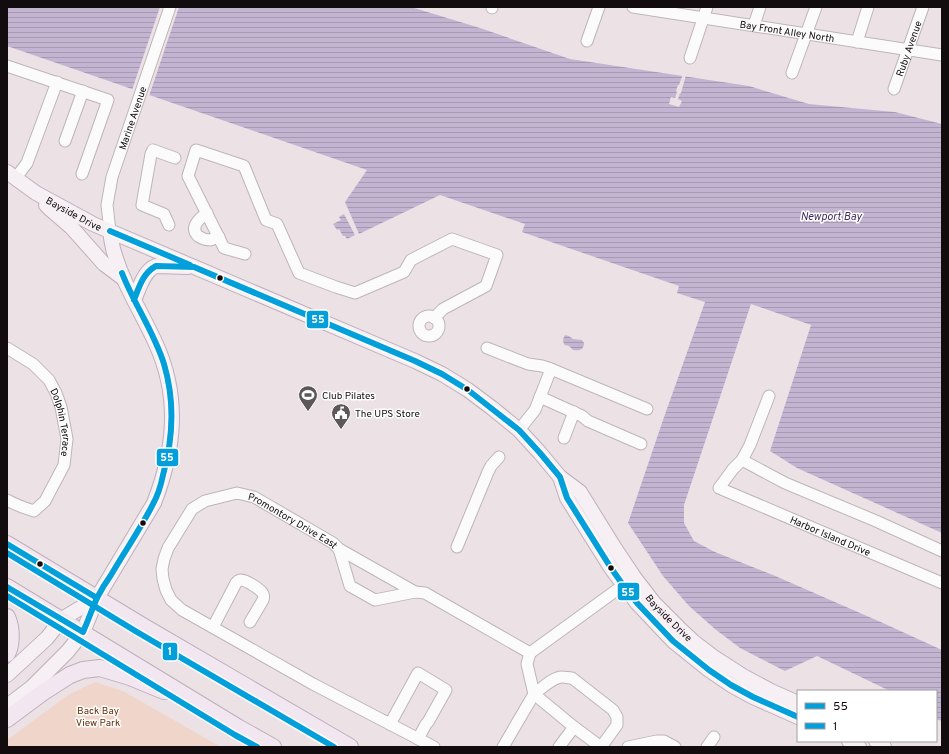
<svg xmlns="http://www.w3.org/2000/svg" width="949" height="754" viewBox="0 0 949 754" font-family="Overpass,sans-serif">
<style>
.green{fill:#f0d5ca}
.water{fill:url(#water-rules)}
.pier{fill:#ece2e5}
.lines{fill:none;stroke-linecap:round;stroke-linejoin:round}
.minor-casing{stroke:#bdb5b7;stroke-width:13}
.major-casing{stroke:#beafba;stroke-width:16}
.highway-casing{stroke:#beafba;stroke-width:18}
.minor{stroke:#fcfbfb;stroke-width:11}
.major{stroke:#f6eff4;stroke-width:14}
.highway{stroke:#f2e7f0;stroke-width:16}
.bus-1-casing{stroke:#fff;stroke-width:9}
.bus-2-casing{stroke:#fff;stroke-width:9}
.bus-1{stroke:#029fdb;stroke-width:6}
.bus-2{stroke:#029fdb;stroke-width:6}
.bus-dot{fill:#120c0e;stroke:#fff;stroke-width:1.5}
.labels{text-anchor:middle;stroke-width:3;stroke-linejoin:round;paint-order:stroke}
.street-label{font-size:10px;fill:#120c0e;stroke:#fff}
.poi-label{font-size:10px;fill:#120c0e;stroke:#fff;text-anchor:start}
.park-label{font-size:10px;fill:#622e04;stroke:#fff}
.water-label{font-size:11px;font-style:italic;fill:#402a5d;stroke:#fff}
.line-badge{stroke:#fff;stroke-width:1.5}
.badge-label{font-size:11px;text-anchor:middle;font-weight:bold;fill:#fff}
</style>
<defs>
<pattern id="water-rules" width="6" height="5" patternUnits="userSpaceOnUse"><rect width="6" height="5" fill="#c3b5d2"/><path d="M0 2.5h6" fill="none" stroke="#a69ab3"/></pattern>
</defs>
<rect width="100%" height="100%" fill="#ece2e5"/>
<!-- green -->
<path class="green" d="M 95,682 L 123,691 L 221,747 L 7,747 L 7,740 L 68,695 Z"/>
<!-- water -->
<path class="water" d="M 7,7 L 411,7 L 480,28 L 570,59 L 749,86 L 809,104 L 895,112 L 942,124 L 942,533 L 797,468 L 770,451 L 811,325 L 751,304 L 684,505 L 684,523 L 694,541 L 715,552 L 773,575 L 883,623 L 942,650 L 942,721 L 936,719 L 936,691 L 890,691 L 817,656 L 785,671 L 740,648 L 715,629 L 689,606 L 663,576 L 628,523 L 663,420 L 705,302 L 677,293 L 679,286 L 522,232 L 525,224 L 440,195 L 359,234 L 345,202 L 367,170 L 7,46 Z
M 344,214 L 355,235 L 347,239 L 345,236 L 343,236 L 339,229 L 337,230 L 333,224 L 341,220 L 339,217 Z
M 565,335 L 569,336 L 573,339 L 582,340 L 584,343 C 584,350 579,351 573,350 L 569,346 L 565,345 C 562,342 563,338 565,335 Z"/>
<!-- pier -->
<path class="pier" d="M 160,7 L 179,7 L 149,96 L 132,90 Z
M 683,74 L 686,75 L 681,93 L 680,93 L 678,99 L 682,101 L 679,107 L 669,104 L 671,97 L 675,98 L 677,92 L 676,91 L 678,85 L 679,85 Z"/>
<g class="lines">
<defs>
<g id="minor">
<path id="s1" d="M 633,7 L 942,55"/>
<path d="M 492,8 L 492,7"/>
<path d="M 754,25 L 760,7"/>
<path d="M 587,41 L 599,7"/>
<path d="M 857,42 L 868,7"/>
<path d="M 690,58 L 707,7"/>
<path d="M 7,66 L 108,100 L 82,174"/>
<path d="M 792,73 L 816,7"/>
<path id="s2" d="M 894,89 L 923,7"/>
<path d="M 65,141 L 83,91"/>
<path d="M 15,179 L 27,163 L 57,82"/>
<path d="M 207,213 C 200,218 189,227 198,236 C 201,238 206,240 210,240 C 213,239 216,238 219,237"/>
<path d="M 169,225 L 164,214 L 142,205 L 151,154 L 153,150 L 175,158"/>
<path id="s3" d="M 110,231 L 107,205 L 112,177 L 170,7"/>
<path d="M 245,254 L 224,248 L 188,176 L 196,150 L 244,166 L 266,220 L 277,224 L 299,273 L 336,287 L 355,293 L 404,272 L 411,260 L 452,239 L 497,255 L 486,286 L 443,309 L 434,318"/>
<circle cx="429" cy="326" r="10"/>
<path id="s4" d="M 7,348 L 33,364 L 49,380 L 56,393 L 61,407 L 67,439 L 64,465 L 45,501 L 34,511 C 24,508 16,505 7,500"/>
<path d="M 487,348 L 528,364 L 542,366 L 551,369 L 647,409"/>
<path id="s5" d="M 769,396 L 750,445 L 742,460 L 733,469 L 719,488 L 942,583"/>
<path d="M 540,397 L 582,416 L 588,421 L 641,444"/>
<path d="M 519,430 L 535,410 L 551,369"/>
<path d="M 564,438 L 574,412"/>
<path d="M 742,460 L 785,483 L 876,521 L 942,551"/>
<path d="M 457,547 L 488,472 L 491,466 L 499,457"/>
<path d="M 339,549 L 350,586 L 375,600 L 415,592"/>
<path d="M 213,627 L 236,583 C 238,581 238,580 241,580 C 246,580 262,590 263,594 C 264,597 264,598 263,600 L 250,622"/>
<path d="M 390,724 L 418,673 L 446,690 L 428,722"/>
<path d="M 418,739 L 426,724"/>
<path id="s6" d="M 434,747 L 313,684 L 182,610 L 171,600 L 166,590 L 163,579 L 162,569 L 164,559 L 168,548 L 192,509 L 205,501 L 237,493 L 254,497 L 333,543 L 339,549 L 415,592 L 425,593 L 530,653"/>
<path d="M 503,747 L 534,694 L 527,664 L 530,653 L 629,581"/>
<path d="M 559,747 L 574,727"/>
<path d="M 601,747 L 617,725 L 617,717 L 613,710 L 572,678 C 569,678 565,677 562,677 C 553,677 541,689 534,694 L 574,727 L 601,747 L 602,747"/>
<path d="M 628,747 L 657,741 L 664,741 L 675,747"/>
<path d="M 707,747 L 714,737"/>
</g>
<g id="major">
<path id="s7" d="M 7,172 L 36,193 L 93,224 L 415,361 L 442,374 L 468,390 L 492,408 L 519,430 L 540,453 L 560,477 L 580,492 L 614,547 L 634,577 L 654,603 L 679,628 L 694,642 L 715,658 L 743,676 L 771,691 L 798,703"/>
<path d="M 46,205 L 50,209 L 72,228 L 104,264 L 124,279"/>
<path d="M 134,300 C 139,289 144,270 156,266 L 188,267"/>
<path d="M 560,477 L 567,498 L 611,568 L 637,603 L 673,641 L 709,670 L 731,685 L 753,697 L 798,717"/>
<path d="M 7,675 L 47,638 L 62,619 L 97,598"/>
<path d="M 7,706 L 32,687 L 68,651 L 83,632 L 97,598 L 154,503 C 175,449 180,397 156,344 C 142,313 123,284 114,252 C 112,246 111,238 110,231"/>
<path d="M 849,741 L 859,747"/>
<path d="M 876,741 L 883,745 L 884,747"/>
</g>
<path id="highway" d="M 7,544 L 141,625 L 350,747
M 7,587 L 239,728 L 273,747
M 7,617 C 12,628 12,644 7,654
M 7,719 L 42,693 L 70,675 L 83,670 L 100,668 L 130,677 L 164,691"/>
</defs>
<!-- minor casing -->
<use href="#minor" class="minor-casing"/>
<!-- major casing -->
<use href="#major" class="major-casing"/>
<!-- highway casing -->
<use href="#highway" class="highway-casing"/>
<!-- minor -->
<use href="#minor" class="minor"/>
<!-- major -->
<use href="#major" class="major"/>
<!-- highway -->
<use href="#highway" class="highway"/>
<defs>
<path id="bus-1" d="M 110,231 L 190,265
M 134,300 C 139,287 143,273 156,266 L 194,267 L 415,361 L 442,374 L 468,390 L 519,430 L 540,453 L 560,477 L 567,498 L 611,568 L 623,585 L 637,603 L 673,641 L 709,670 L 731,685 L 753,697 L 798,717
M 7,544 L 97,598
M 7,587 L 83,632
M 83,632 C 88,621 92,609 97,598 C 101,590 106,582 111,575 C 125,551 141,528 153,504 C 158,495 161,485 163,475 C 173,439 175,401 164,364 C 154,332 134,304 122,273"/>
<path id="bus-2" d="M 7,553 L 137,632 L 334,747
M 7,596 L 235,735 L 257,747"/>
</defs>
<!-- bus-1 casing -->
<use href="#bus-1" class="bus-1-casing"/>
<!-- bus-2 casing -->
<use href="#bus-2" class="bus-2-casing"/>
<!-- bus-1 -->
<use href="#bus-1" class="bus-1"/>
<!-- bus-2 -->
<use href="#bus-2" class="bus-2"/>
</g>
<!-- icons -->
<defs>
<symbol id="stadium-pin" viewBox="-11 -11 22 30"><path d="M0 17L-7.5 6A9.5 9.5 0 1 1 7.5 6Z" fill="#5e5759" stroke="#fff"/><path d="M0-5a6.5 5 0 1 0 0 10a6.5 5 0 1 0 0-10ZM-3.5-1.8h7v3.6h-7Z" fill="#fff"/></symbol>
<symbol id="civic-pin" viewBox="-11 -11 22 30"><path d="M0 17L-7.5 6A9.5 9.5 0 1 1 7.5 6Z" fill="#5e5759" stroke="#fff"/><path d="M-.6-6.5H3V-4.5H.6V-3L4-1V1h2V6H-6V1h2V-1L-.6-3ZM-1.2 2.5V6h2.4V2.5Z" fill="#fff"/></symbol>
</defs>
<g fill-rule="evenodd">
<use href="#stadium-pin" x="297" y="384" width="22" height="30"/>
<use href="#civic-pin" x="330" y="402" width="22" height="30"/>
</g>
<!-- markers -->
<g class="bus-dot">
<circle cx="220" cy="278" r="3.5"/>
<circle cx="467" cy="389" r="3.5"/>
<circle cx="143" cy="523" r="3.5"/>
<circle cx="40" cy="564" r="3.5"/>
<circle cx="611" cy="568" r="3.5"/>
</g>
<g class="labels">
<!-- street labels -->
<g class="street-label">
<text dy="4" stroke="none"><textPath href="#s1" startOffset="156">Bay Front Alley North</textPath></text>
<text dy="4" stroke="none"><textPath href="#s2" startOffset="43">Ruby Avenue</textPath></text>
<text dy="4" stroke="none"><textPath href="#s3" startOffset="117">Marine Avenue</textPath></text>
<text dy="4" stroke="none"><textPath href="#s7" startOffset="79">Bayside Drive</textPath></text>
<text dy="4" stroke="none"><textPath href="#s4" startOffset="98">Dolphin Terrace</textPath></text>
<text dy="4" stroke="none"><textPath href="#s6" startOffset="513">Promontory Drive East</textPath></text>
<text dy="4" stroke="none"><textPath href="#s5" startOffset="227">Harbor Island Drive</textPath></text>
<text dy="4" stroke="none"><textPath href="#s7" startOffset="818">Bayside Drive</textPath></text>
</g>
<!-- poi labels -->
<g class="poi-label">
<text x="322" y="399">Club Pilates</text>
<text x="355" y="417">The UPS Store</text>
</g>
<!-- park labels -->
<g class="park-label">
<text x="98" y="714">Back Bay<tspan x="98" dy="12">View Park</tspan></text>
</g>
<!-- water labels -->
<g class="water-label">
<text x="831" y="220">Newport Bay</text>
</g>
</g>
<g class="line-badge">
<rect x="306" y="310" width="23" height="19" rx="4" fill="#029fdb"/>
<rect x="156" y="448" width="23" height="19" rx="4" fill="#029fdb"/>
<rect x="617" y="582" width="23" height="19" rx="4" fill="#029fdb"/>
<rect x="162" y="642" width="16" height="19" rx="4" fill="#029fdb"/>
</g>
<g class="badge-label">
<text x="318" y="323">55</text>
<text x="167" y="461">55</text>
<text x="628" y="596">55</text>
<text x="170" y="655">1</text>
</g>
<!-- border -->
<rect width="949" height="754" fill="none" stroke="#120c0e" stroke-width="16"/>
<!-- legend -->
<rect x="797" y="690" width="140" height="52" fill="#ffffff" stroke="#a09e9f"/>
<rect x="805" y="703" width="20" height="6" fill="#029fdb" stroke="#a09e9f"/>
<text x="833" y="710" font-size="12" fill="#120c0e">55</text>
<rect x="805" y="723" width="20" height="6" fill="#029fdb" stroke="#a09e9f"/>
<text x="833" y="730" font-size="12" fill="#120c0e">1</text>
</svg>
